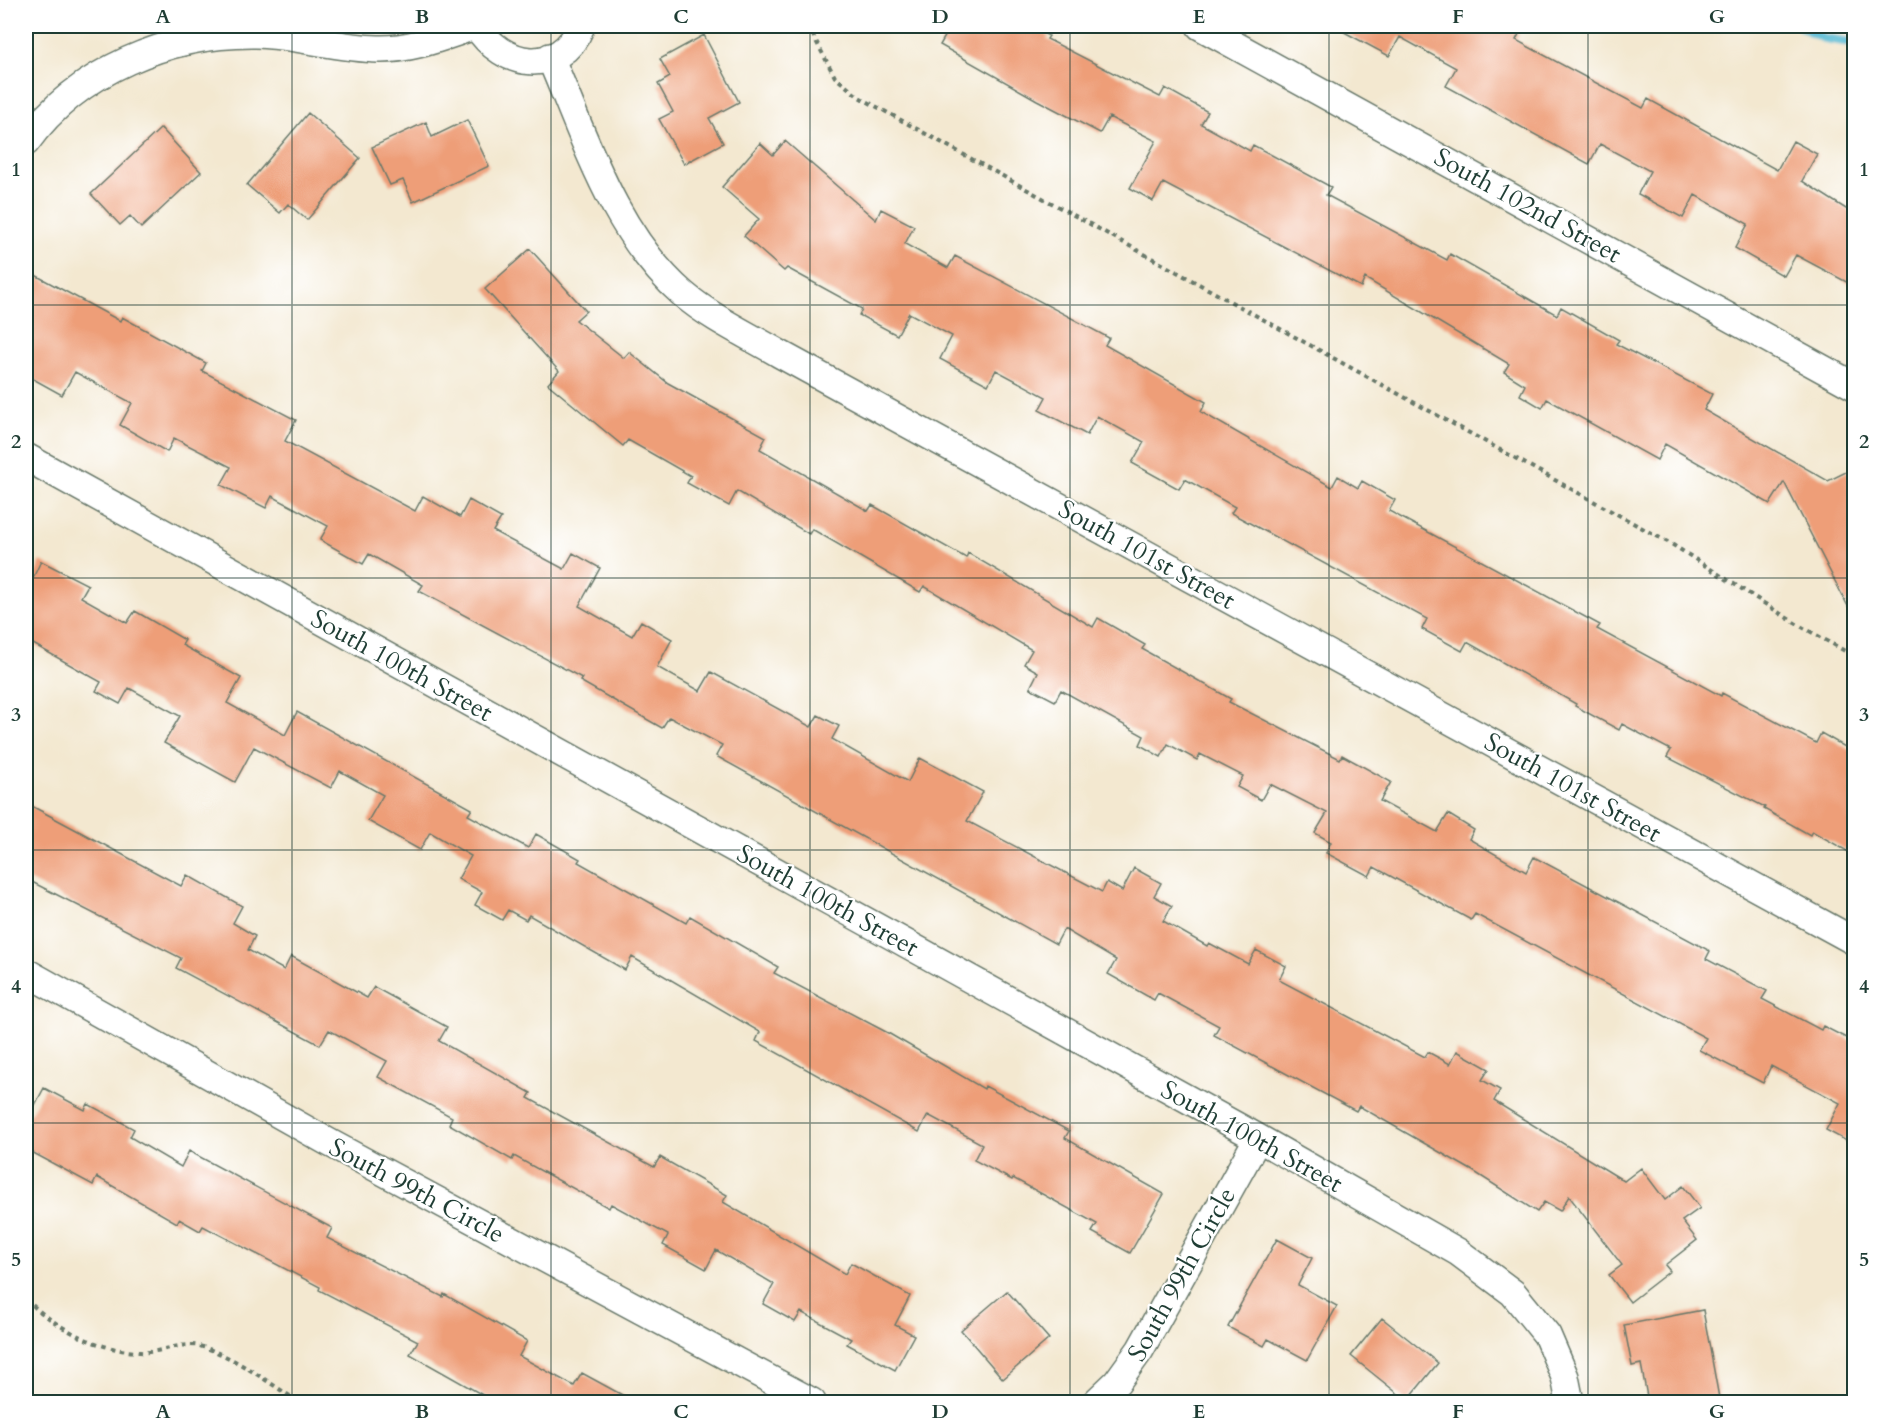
<svg xmlns="http://www.w3.org/2000/svg" width="1880" height="1428" viewBox="0 0 1880 1428" font-family="Cardo,serif">
<style>
.lines{fill:none;stroke-linecap:round;stroke-linejoin:round}
.stream{stroke:#56bbd4;stroke-width:9}
.building{fill:#ee9e78}
.minor-casing{stroke:#69796b;stroke-width:30}
.path{stroke:#69796b;stroke-width:4;stroke-dasharray:4.5 4.5;stroke-linecap:butt}
.minor{stroke:#fff;stroke-width:27}
.grid{fill:none;stroke:#1f3d34;stroke-width:1.5;stroke-opacity:0.55}
.labels{text-anchor:middle;stroke-width:4.5;stroke-linejoin:round;paint-order:stroke}
.street-label{font-size:26px;fill:#1f3d34;stroke:#fff}
.neatline{fill:none;stroke:#1f3d34;stroke-width:2}
.grid-label{font-size:20px;text-anchor:middle;font-weight:bold;fill:#1f3d34}
</style>
<rect width="100%" height="100%" fill="#fff"/>
<filter id="ink" filterUnits="userSpaceOnUse"><feTurbulence type="fractalNoise" baseFrequency=".0167" numOctaves="2"/><feDisplacementMap in="SourceGraphic" scale="12" xChannelSelector="R" yChannelSelector="G"/><feConvolveMatrix kernelMatrix="1 2 1 2 8 2 1 2 1" color-interpolation-filters="sRGB"/></filter>
<filter id="wash" filterUnits="userSpaceOnUse"><feTurbulence type="fractalNoise" baseFrequency=".008" numOctaves="4" result="noise"/><feDisplacementMap in="SourceGraphic" scale="24" xChannelSelector="R" yChannelSelector="G"/><feGaussianBlur stdDeviation="1.35" result="paint"/><feColorMatrix in="noise" values="0 0 0 0 0 0 0 0 0 0 0 0 0 0 0 0 0 1.4 0 .05"/><feComposite in="paint" operator="in"/></filter>
<g filter="url(#wash)">
<rect width="100%" height="100%" fill="#f3e8d0"/>
<g class="lines">
<!-- stream -->
<path class="stream" d="M 1800,26 L 1823,38 L 1854,43"/>
</g>
<g id="blocks">
<!-- building -->
<path class="building" d="M 951,26 L 1028,26 L 1049,36 L 1047,39 L 1160,97 L 1165,88 L 1208,112 L 1201,124 L 1250,151 L 1253,145 L 1331,187 L 1326,195 L 1447,260 L 1450,254 L 1557,315 L 1561,307 L 1619,340 L 1616,344 L 1712,394 L 1704,410 L 1828,481 L 1854,468 L 1854,618 L 1784,482 L 1770,504 L 1665,444 L 1657,460 L 1547,399 L 1542,408 L 1520,395 L 1525,385 L 1504,372 L 1509,364 L 1365,278 L 1361,287 L 1163,183 L 1153,201 L 1130,188 L 1156,141 L 1109,117 L 1100,133 L 1037,100 L 940,45 Z
M 1333,26 L 1502,26 L 1519,34 L 1516,40 L 1643,108 L 1648,99 L 1777,170 L 1793,141 L 1817,154 L 1802,181 L 1854,214 L 1854,286 L 1796,255 L 1784,276 L 1735,248 L 1748,224 L 1695,195 L 1683,218 L 1638,194 L 1650,171 L 1600,144 L 1589,164 L 1446,86 L 1456,68 L 1400,37 L 1389,56 Z
M 704,35 L 739,102 L 709,118 L 723,143 L 684,164 L 659,119 L 673,112 L 658,84 L 670,77 L 660,59 Z
M 308,113 L 360,158 L 307,220 L 288,204 L 280,213 L 247,185 Z
M 467,120 L 489,166 L 413,202 L 403,180 L 390,185 L 372,147 L 426,122 L 432,137 Z
M 161,128 L 201,172 L 141,228 L 130,216 L 120,225 L 91,194 Z
M 785,141 L 876,220 L 881,209 L 914,226 L 905,244 L 948,268 L 955,256 L 1109,338 L 1105,345 L 1206,402 L 1201,412 L 1332,487 L 1338,476 L 1358,488 L 1362,481 L 1395,500 L 1389,511 L 1600,625 L 1597,629 L 1721,696 L 1722,693 L 1816,743 L 1821,733 L 1854,752 L 1854,855 L 1812,831 L 1810,835 L 1764,809 L 1765,807 L 1667,757 L 1671,750 L 1622,724 L 1619,730 L 1575,706 L 1576,704 L 1467,642 L 1462,651 L 1422,629 L 1427,619 L 1231,513 L 1235,507 L 1185,479 L 1179,489 L 1132,463 L 1144,442 L 1097,416 L 1087,435 L 1039,410 L 1046,397 L 996,370 L 988,385 L 940,359 L 952,336 L 909,313 L 897,335 L 859,315 L 862,309 L 787,268 L 784,271 L 744,236 L 759,219 L 722,187 L 760,143 L 773,155 Z
M 530,249 L 586,311 L 576,320 L 624,358 L 629,352 L 668,383 L 766,437 L 760,449 L 868,511 L 872,505 L 966,558 L 968,553 L 1093,627 L 1098,618 L 1145,645 L 1142,649 L 1231,699 L 1229,702 L 1340,759 L 1342,755 L 1391,782 L 1380,801 L 1437,832 L 1448,814 L 1474,830 L 1469,839 L 1526,872 L 1534,857 L 1710,951 L 1706,959 L 1767,991 L 1762,999 L 1821,1030 L 1823,1026 L 1854,1042 L 1854,1145 L 1826,1130 L 1840,1103 L 1771,1066 L 1763,1083 L 1699,1050 L 1706,1038 L 1475,914 L 1471,920 L 1374,867 L 1369,876 L 1326,853 L 1331,842 L 1315,833 L 1327,813 L 1270,784 L 1261,800 L 1237,787 L 1243,776 L 1200,754 L 1197,760 L 1168,744 L 1161,757 L 1140,745 L 1144,736 L 1061,690 L 1055,701 L 1030,688 L 1038,672 L 1024,664 L 1032,650 L 924,586 L 920,592 L 812,529 L 809,534 L 737,491 L 729,506 L 687,483 L 691,476 L 628,440 L 623,446 L 548,384 L 559,371 L 485,289 Z
M 26,270 L 120,321 L 122,317 L 206,363 L 202,371 L 296,420 L 285,441 L 415,511 L 423,496 L 460,517 L 469,500 L 501,518 L 493,531 L 564,569 L 573,553 L 600,568 L 579,606 L 632,636 L 641,621 L 672,639 L 657,667 L 700,691 L 711,672 L 811,727 L 818,715 L 839,726 L 832,739 L 908,782 L 920,758 L 983,792 L 967,821 L 1102,892 L 1107,882 L 1122,891 L 1134,868 L 1161,883 L 1154,896 L 1172,906 L 1163,921 L 1207,946 L 1209,943 L 1248,964 L 1256,950 L 1286,966 L 1279,980 L 1425,1057 L 1428,1052 L 1450,1064 L 1457,1051 L 1489,1069 L 1482,1080 L 1500,1090 L 1494,1101 L 1624,1181 L 1641,1168 L 1665,1200 L 1683,1186 L 1700,1208 L 1682,1221 L 1697,1240 L 1665,1265 L 1670,1271 L 1630,1302 L 1609,1275 L 1622,1265 L 1569,1196 L 1560,1211 L 1544,1202 L 1537,1212 L 1473,1171 L 1359,1106 L 1356,1111 L 1214,1035 L 1219,1026 L 1158,993 L 1154,1000 L 1108,974 L 1116,960 L 1064,929 L 1056,944 L 716,756 L 722,745 L 669,717 L 662,728 L 580,681 L 582,678 L 419,591 L 423,585 L 369,554 L 363,564 L 320,540 L 328,526 L 272,496 L 266,508 L 221,485 L 231,467 L 174,438 L 167,452 L 120,425 L 132,403 L 75,372 L 62,395 L 26,375 Z
M 41,561 L 88,585 L 81,597 L 127,623 L 135,611 L 185,640 L 182,645 L 241,678 L 227,703 L 285,735 L 297,712 L 472,809 L 468,815 L 528,848 L 536,834 L 580,859 L 578,862 L 686,923 L 690,916 L 778,967 L 774,973 L 888,1033 L 984,1089 L 985,1086 L 1069,1131 L 1065,1138 L 1164,1194 L 1130,1253 L 1092,1232 L 1097,1224 L 1013,1178 L 1012,1180 L 974,1160 L 982,1144 L 928,1115 L 919,1132 L 756,1041 L 760,1032 L 632,957 L 625,970 L 529,915 L 526,920 L 508,910 L 502,920 L 475,905 L 482,892 L 458,879 L 471,856 L 430,832 L 420,850 L 368,821 L 383,795 L 340,771 L 331,788 L 254,747 L 235,782 L 164,743 L 180,716 L 129,688 L 120,704 L 96,691 L 101,682 L 26,640 L 26,574 L 33,578 Z
M 26,803 L 181,886 L 187,875 L 242,906 L 233,923 L 255,936 L 248,950 L 284,970 L 291,956 L 367,998 L 374,987 L 447,1027 L 439,1041 L 531,1093 L 528,1098 L 654,1167 L 660,1157 L 727,1195 L 723,1202 L 845,1274 L 851,1263 L 910,1296 L 895,1325 L 914,1335 L 895,1370 L 847,1344 L 851,1339 L 801,1312 L 795,1322 L 763,1304 L 774,1284 L 716,1250 L 706,1269 L 663,1245 L 668,1235 L 611,1204 L 609,1208 L 514,1156 L 512,1160 L 449,1124 L 452,1117 L 378,1077 L 387,1061 L 329,1030 L 320,1045 L 176,968 L 181,958 L 26,879 Z
M 44,1088 L 85,1110 L 88,1104 L 134,1129 L 130,1137 L 181,1167 L 189,1151 L 332,1228 L 327,1238 L 443,1297 L 444,1294 L 527,1341 L 519,1356 L 574,1386 L 582,1373 L 635,1402 L 495,1402 L 410,1354 L 418,1341 L 319,1290 L 320,1287 L 203,1226 L 200,1231 L 179,1219 L 177,1223 L 97,1177 L 93,1185 L 26,1149 L 26,1122 Z
M 1277,1239 L 1312,1258 L 1298,1285 L 1337,1306 L 1307,1360 L 1268,1339 L 1264,1346 L 1228,1327 Z
M 1007,1291 L 1049,1339 L 1003,1379 L 961,1330 Z
M 1703,1310 L 1719,1398 L 1694,1402 L 1648,1402 L 1641,1364 L 1632,1366 L 1624,1325 Z
M 1382,1318 L 1438,1363 L 1407,1401 L 1351,1356 Z"/>
</g>
</g>
<g filter="url(#ink)">
<use href="#blocks" fill-opacity="0" stroke="#69796b" stroke-width="1.5"/>
<g class="lines">
<defs>
<path id="minor" d="M 477,26 C 502,68 560,77 581,26
M 1200,26 L 1854,386
M 550,57 C 585,138 614,234 683,294 C 711,318 748,335 780,354 L 1854,941
M 26,142 C 78,70 169,33 256,34 C 297,35 337,48 378,49 C 411,50 444,36 475,26
M 26,457 L 1258,1138 L 1458,1252 L 1513,1293 L 1547,1335 L 1565,1377 L 1570,1402
M 26,972 L 330,1143 L 812,1402
M 1096,1402 L 1117,1382 L 1140,1350 L 1258,1138"/>
</defs>
<!-- minor casing -->
<use href="#minor" class="minor-casing"/>
<!-- path -->
<path class="path" d="M 808,26 L 835,77 L 859,97 L 1673,545 L 1795,623 L 1854,656
M 26,1299 C 54,1327 99,1351 140,1352 C 161,1354 181,1340 203,1347 C 237,1358 269,1383 299,1402"/>
<!-- minor -->
<use href="#minor" class="minor"/>
</g>
</g>
<!-- grid -->
<path class="grid" d="M 292,26 L 292,1402M 551,26 L 551,1402M 810,26 L 810,1402M 1070,26 L 1070,1402M 1329,26 L 1329,1402M 1588,26 L 1588,1402M 26,305 L 1854,305M 26,578 L 1854,578M 26,850 L 1854,850M 26,1123 L 1854,1123"/>
<g class="labels">
<!-- street labels -->
<g class="street-label">
<text transform="translate(1528 205) rotate(29)" y="9">South 102nd Street</text>
<text transform="translate(1147 554) rotate(29)" y="9">South 101st Street</text>
<text transform="translate(402 665) rotate(29)" y="9">South 100th Street</text>
<text transform="translate(1573 787) rotate(29)" y="9">South 101st Street</text>
<text transform="translate(828 900) rotate(29)" y="9">South 100th Street</text>
<text transform="translate(1252 1136) rotate(29)" y="9">South 100th Street</text>
<text transform="translate(417 1190) rotate(28)" y="9">South 99th Circle</text>
<text transform="translate(1181 1274) rotate(-61)" y="9">South 99th Circle</text>
</g>
</g>
<!-- margin -->
<rect width="1880" height="1428" fill="none" stroke="#fff" stroke-width="66"/>
<rect x="33" y="33" width="1814" height="1362" class="neatline"/>
<g class="grid-label">
<text x="163" y="23">A</text>
<text x="422" y="23">B</text>
<text x="681" y="23">C</text>
<text x="940" y="23">D</text>
<text x="1199" y="23">E</text>
<text x="1458" y="23">F</text>
<text x="1717" y="23">G</text>
<text x="16" y="176">1</text>
<text x="1864" y="176">1</text>
<text x="16" y="448">2</text>
<text x="1864" y="448">2</text>
<text x="16" y="721">3</text>
<text x="1864" y="721">3</text>
<text x="16" y="993">4</text>
<text x="1864" y="993">4</text>
<text x="16" y="1266">5</text>
<text x="1864" y="1266">5</text>
<text x="163" y="1418">A</text>
<text x="422" y="1418">B</text>
<text x="681" y="1418">C</text>
<text x="940" y="1418">D</text>
<text x="1199" y="1418">E</text>
<text x="1458" y="1418">F</text>
<text x="1717" y="1418">G</text>
</g>
</svg>
